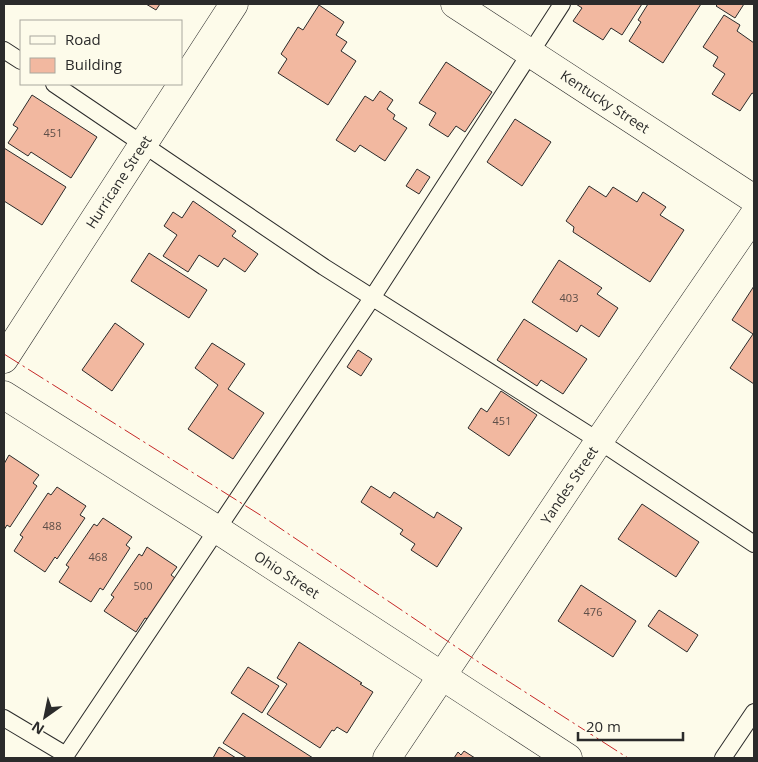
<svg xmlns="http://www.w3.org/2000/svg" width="758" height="762" viewBox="0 0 758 762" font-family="'Open Sans',sans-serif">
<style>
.building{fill:#f2b8a0;stroke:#2b2b2b}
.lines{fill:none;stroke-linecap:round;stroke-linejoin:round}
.service-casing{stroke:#2b2b2b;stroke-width:18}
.minor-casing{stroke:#2b2b2b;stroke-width:29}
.service{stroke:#fdfbea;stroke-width:16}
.minor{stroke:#fdfbea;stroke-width:28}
.power{stroke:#c62828;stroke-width:1;stroke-dasharray:18 4 2.5 4;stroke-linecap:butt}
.labels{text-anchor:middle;stroke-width:4;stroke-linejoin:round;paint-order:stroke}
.number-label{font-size:11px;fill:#5d4e48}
.street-label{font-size:14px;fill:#2b2b2b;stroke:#fdfbea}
</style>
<rect width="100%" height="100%" fill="#fdfbea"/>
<!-- building -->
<path class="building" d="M 146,4 L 160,4 L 156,10 Z
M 576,4 L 642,4 L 622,35 L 611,28 L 603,40 L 573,21 L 582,8 Z
M 648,4 L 701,4 L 663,63 L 629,41 L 641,22 L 638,20 Z
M 718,4 L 744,4 L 735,18 L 716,6 Z
M 319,5 L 344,22 L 336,35 L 347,42 L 341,51 L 356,61 L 328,105 L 278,73 L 287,59 L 281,54 L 298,27 L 303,30 Z
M 724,15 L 740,25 L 737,31 L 754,43 L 754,94 L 752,93 L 740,111 L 712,94 L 725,74 L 713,66 L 718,57 L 703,47 Z
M 446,62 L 492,92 L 465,132 L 456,126 L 448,137 L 429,125 L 436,113 L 419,103 Z
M 380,91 L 393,100 L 387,109 L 395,115 L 393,119 L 407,128 L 385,161 L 360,145 L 355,152 L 336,140 L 365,96 L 373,101 Z
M 32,95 L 97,137 L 71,178 L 31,152 L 28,156 L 8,143 L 18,128 L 13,125 Z
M 515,119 L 551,142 L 522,186 L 487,162 Z
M 4,148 L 66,187 L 42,225 L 4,201 Z
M 417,169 L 430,177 L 419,194 L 406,186 Z
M 589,186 L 606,197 L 613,187 L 637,202 L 643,192 L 666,207 L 660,215 L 684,230 L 650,282 L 573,232 L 574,227 L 566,221 Z
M 193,201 L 236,231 L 232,236 L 258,254 L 245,272 L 224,258 L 218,267 L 199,255 L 188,272 L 163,256 L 177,235 L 164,226 L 173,212 L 182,218 Z
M 149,253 L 207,290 L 189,318 L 131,281 Z
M 559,260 L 602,288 L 597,294 L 618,308 L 599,337 L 581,325 L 577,332 L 532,302 Z
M 754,286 L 754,384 L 730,368 L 753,334 L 732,320 Z
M 524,319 L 587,359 L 563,394 L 541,380 L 537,386 L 497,360 Z
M 115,323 L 144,344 L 112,391 L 82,370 Z
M 212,343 L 245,364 L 228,389 L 264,413 L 233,459 L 188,429 L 218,385 L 195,368 Z
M 358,350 L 372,359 L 361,376 L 347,367 Z
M 501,391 L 537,415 L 509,456 L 468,428 L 481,408 L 487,412 Z
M 9,455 L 39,475 L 33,483 L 37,486 L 10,527 L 7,525 L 4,530 L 4,464 Z
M 371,486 L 390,498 L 394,492 L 434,518 L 437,512 L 462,528 L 437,567 L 411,550 L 415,544 L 400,534 L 403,530 L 361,502 Z
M 57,487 L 86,506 L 80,515 L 85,518 L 57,559 L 55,557 L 45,572 L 14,551 L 23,537 L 20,535 L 48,493 L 51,495 Z
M 642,504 L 699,542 L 676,577 L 618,539 Z
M 103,518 L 132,537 L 126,545 L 130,548 L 103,590 L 100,588 L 91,602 L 59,582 L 69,567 L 66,565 L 94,524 L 97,526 Z
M 147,547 L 177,567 L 171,575 L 175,578 L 148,619 L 145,618 L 136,632 L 104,611 L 114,597 L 111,595 L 139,554 L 142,556 Z
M 581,585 L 636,621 L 613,657 L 558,621 Z
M 659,610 L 698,635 L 687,652 L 648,626 Z
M 299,642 L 362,683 L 360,684 L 373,692 L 347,733 L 337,727 L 334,731 L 332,730 L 320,748 L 267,714 L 287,684 L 277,678 Z
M 248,667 L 279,686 L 262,713 L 231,693 Z
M 243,713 L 313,758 L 247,758 L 223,743 Z
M 219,747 L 236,758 L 213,758 Z
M 464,751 L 475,758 L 454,758 L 458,752 L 461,755 Z"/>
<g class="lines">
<defs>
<path id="service" d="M 4,50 L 21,61
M 54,84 L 324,267 L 599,441 L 754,544
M 4,718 L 66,755 L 372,298 L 562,4
M 723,758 L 754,712"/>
<g id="minor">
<path id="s1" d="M 455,4 L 754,199"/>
<path id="s2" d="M 4,359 L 234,4"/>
<path id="s3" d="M 4,395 L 218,530 L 568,758"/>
<path id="s4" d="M 387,758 L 599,441 L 754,215"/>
</g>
</defs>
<!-- service casing -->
<use href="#service" class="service-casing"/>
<!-- minor casing -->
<use href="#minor" class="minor-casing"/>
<!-- service -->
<use href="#service" class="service"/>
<!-- minor -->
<use href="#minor" class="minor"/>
<!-- power -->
<path class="power" d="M 4,354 L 265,518 L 483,665 L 628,758"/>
</g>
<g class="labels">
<!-- number labels -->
<g class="number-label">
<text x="53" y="137">451</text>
<text x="569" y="302">403</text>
<text x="502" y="425">451</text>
<text x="52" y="530">488</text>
<text x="98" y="561">468</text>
<text x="143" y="590">500</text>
<text x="593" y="616">476</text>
</g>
<!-- street labels -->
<g class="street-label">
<text dy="5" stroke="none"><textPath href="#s1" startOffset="179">Kentucky Street</textPath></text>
<text dy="5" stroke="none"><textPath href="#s2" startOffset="211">Hurricane Street</textPath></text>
<text dy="5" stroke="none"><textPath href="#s4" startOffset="328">Yandes Street</textPath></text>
<text dy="5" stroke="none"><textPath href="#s3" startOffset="335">Ohio Street</textPath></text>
</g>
</g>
<!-- border -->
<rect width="758" height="762" fill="none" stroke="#2b2b2b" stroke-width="10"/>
<!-- legend -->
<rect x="20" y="20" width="162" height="65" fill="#fdfbea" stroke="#a9a89e"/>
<rect x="30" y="36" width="25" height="8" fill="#fdfbea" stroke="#a9a89e"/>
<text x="65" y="45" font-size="15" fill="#2b2b2b">Road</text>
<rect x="30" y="58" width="25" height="15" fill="#f2b8a0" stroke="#a9a89e"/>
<text x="65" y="70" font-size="15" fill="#2b2b2b">Building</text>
<!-- north arrow -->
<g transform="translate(45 717) rotate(213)" stroke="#fdfbea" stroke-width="4" paint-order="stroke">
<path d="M0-4L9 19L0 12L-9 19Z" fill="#2b2b2b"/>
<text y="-8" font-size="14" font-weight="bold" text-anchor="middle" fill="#2b2b2b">N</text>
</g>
<!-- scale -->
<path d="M578 732v8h105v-8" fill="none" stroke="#2b2b2b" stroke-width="2.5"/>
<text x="586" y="732" font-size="15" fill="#2b2b2b" stroke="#fdfbea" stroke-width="4" paint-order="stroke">20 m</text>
</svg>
